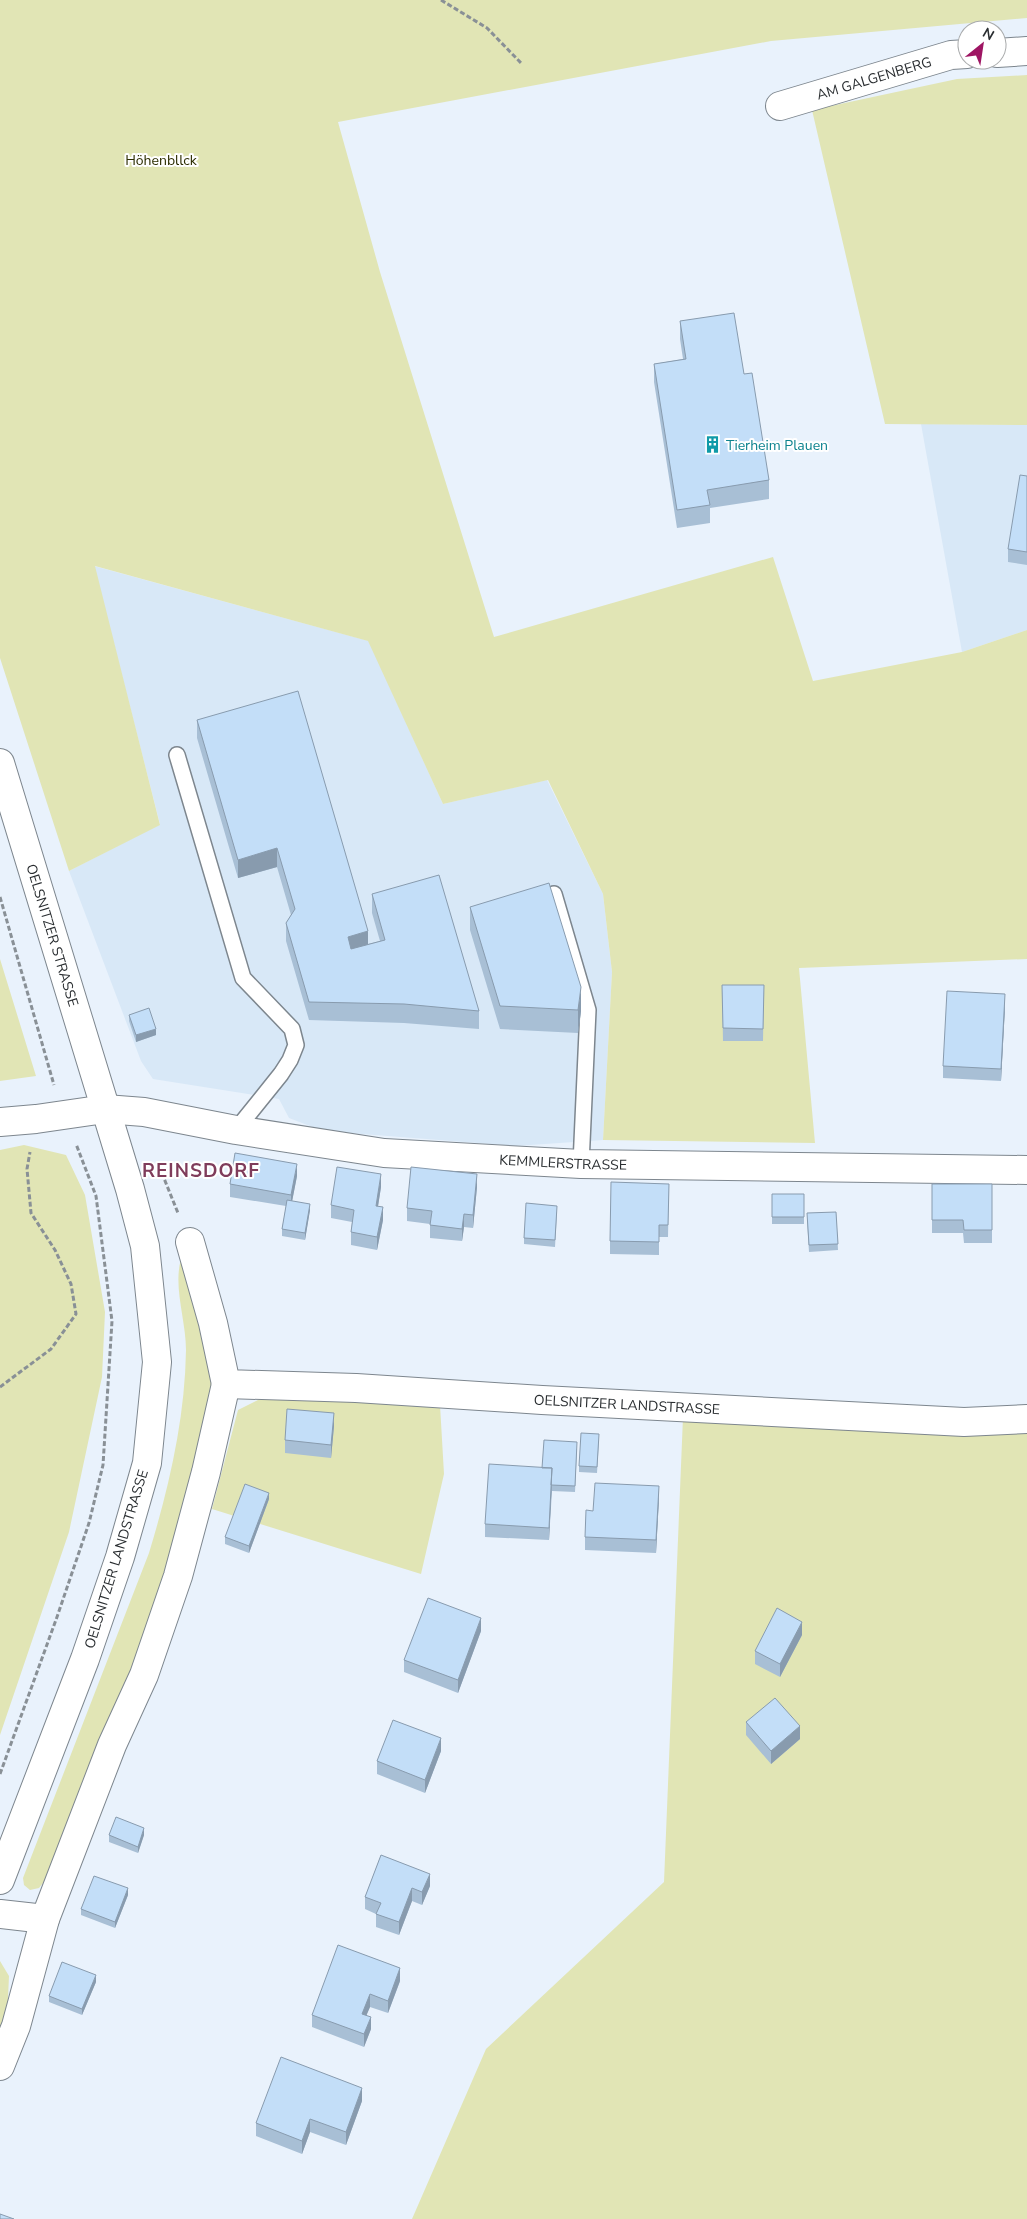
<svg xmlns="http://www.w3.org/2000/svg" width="1027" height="2219" viewBox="0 0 1027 2219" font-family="'Nunito Sans',sans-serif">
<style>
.built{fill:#d8e8f7}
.green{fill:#e1e5b5}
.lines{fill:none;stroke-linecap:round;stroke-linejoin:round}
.lane-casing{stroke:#7d868e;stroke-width:18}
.street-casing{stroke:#7d868e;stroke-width:30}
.secondary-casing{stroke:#7d868e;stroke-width:30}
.primary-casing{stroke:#7d868e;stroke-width:30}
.path{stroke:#899096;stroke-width:3;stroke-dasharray:5 2.5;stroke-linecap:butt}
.lane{stroke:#fff;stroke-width:15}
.street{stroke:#fff;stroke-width:28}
.secondary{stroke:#fff;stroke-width:28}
.primary{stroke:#fff;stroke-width:28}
.wall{fill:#a8bfd5}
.shaded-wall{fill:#889bae}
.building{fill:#c3def8;stroke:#889bae}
.labels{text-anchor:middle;stroke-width:4;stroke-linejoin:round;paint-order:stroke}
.street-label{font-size:14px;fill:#292d30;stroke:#fff}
.park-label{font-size:14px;fill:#2c2d00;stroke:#fff}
.culture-label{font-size:14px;fill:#0d838f;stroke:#fff;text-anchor:start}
.district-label{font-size:19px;font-weight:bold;letter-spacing:1px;fill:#7f3c5b;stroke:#fff}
</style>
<rect width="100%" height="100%" fill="#e9f2fc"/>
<!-- built -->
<path class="built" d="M 921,424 L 1027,425 L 1027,630 L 962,652 Z
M 94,566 L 369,641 L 443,804 L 547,780 L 603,894 L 612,972 L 603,1140 L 516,1146 L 323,1131 L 289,1118 L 279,1099 L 153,1079 L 141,1061 L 69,871 L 160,824 Z"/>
<!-- green -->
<path class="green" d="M 0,0 L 1027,0 L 1027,18 L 771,41 L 338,122 L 380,272 L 494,637 L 773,557 L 813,681 L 962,652 L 1027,630 L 1027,959 L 799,968 L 815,1143 L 603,1140 L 612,972 L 603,894 L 548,780 L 443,804 L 368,641 L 95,566 L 160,825 L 69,871 L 0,658 Z
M 1027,75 L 1027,425 L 885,424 L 812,110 L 957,79 Z
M 0,959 L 36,1076 L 0,1081 Z
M 24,1145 L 66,1155 L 85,1195 L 105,1312 L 102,1377 L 69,1532 L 0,1735 L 0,1150 Z
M 181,1259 L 189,1267 L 214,1393 L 179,1553 L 47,1878 L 39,1888 L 30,1890 L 24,1885 L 23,1878 L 149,1553 C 169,1487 185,1419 186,1350 C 186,1320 173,1287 181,1259 Z
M 264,1397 L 440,1405 L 444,1474 L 421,1574 L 212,1509 L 238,1410 Z
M 683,1417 L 1027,1434 L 1027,2219 L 412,2219 L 486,2049 L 664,1882 Z
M 0,1961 L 9,1976 L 7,2020 L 0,2039 Z"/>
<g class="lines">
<defs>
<path id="lane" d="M 177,755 L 243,978 L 292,1029 L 296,1045 L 290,1060 L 281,1074 L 236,1130
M 554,894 L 588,1010 L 581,1164"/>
<g id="street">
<path d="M 997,53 L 1027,51"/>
<path id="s1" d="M 780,106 L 951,55 L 967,54"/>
<path d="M 0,1122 L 36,1119 L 105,1109"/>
<path id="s2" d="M 190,1242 L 213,1323 L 226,1384 L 356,1388 L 542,1400 L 964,1422 L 1027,1419"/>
<path d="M 0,1914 L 45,1919"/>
<path d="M 0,2066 L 16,2026 L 45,1919 L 112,1745 L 144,1675 L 178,1576 L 206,1472 L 226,1384"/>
</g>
<g id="secondary">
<path id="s3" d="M 105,1109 L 144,1112 L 236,1130 L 384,1153 L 581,1164 L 1027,1170"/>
</g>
<g id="primary">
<path id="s4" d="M 0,763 L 130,1189 L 145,1246 L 157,1362 L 147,1463 L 120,1557 L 85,1659 L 0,1880"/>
</g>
</defs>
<!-- lane casing -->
<use href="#lane" class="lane-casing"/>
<!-- street casing -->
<use href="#street" class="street-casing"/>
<!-- secondary casing -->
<use href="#secondary" class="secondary-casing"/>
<!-- primary casing -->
<use href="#primary" class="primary-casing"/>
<!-- path -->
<path class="path" d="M 441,0 L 487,28 L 521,63
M 0,897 L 54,1085
M 159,1166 L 178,1213
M 0,1387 L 51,1349 L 76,1314 L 71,1284 L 55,1250 L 31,1213 L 27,1169 L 30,1152
M 0,1774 L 57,1617 L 89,1523 L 103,1465 L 112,1321 L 96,1196 L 76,1144"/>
<!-- lane -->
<use href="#lane" class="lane"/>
<!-- street -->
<use href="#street" class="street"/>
<!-- secondary -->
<use href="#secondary" class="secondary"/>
<!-- primary -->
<use href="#primary" class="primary"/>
</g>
<!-- wall -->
<path class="wall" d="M 680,321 L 744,374 L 769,480 L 769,499 L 710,508 L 710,523 L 677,528 L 654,382 L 654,364 L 683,359 L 680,339 Z
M 1027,476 L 1027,565 L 1008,562 L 1008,549 Z
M 197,720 L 368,944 L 380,941 L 372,913 L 372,894 L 479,1011 L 479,1029 L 404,1023 L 309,1020 L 286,941 L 286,923 L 291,915 L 277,867 L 238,878 L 197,738 Z
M 470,907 L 581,1011 L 578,1033 L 500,1029 L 470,930 Z
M 722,985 L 764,985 L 763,1041 L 723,1041 Z
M 1005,1007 L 1001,1081 L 943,1078 L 943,1066 Z
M 129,1015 L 156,1035 L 136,1042 L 129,1021 Z
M 297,1176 L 292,1201 L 310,1210 L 305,1240 L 282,1236 L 282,1229 L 286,1206 L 230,1197 L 230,1184 Z
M 669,1184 L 668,1237 L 659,1237 L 659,1255 L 610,1254 L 610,1241 Z
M 932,1184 L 992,1184 L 992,1243 L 964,1243 L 963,1233 L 932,1233 Z
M 381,1187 L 378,1206 L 383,1220 L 377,1250 L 351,1245 L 351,1232 L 352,1222 L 331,1218 L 331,1205 Z
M 477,1187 L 473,1228 L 464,1227 L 462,1241 L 430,1238 L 430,1224 L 407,1221 L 407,1208 Z
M 772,1194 L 804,1194 L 804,1224 L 772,1224 Z
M 557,1212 L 555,1247 L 524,1244 L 524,1238 Z
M 836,1212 L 838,1250 L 809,1252 L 807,1220 Z
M 334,1426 L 331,1458 L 285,1453 L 285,1440 Z
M 599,1440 L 597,1473 L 579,1472 L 579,1466 Z
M 577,1449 L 575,1492 L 552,1491 L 549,1540 L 485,1537 L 485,1524 L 542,1468 Z
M 659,1498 L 656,1553 L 585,1550 L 585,1537 L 593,1511 Z
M 269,1499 L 249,1553 L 225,1544 L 225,1537 Z
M 481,1631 L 458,1693 L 404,1672 L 404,1660 Z
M 802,1635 L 780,1677 L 755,1664 L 755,1651 Z
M 746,1722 L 800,1739 L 771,1764 L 746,1735 Z
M 441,1751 L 425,1793 L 377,1774 L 377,1761 Z
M 109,1835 L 144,1835 L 138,1853 L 109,1842 Z
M 381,1855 L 430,1886 L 422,1905 L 412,1901 L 399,1935 L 376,1927 L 376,1914 L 365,1909 L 365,1897 Z
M 128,1895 L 115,1928 L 81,1915 L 81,1909 Z
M 400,1981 L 388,2013 L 370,2007 L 366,2015 L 371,2029 L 364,2047 L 312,2027 L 312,2015 Z
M 96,1982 L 82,2015 L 49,2002 L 49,1996 Z
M 362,2101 L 346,2145 L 310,2132 L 302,2154 L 256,2136 L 256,2123 Z"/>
<!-- shaded-wall -->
<path class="shaded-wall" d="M 277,848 L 277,867 L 238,878 L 238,860 Z
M 368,931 L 368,949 L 348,955 L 348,937 Z
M 581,987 L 581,1011 L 578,1033 L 578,1010 Z
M 1005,994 L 1005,1007 L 1001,1081 L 1001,1069 Z
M 156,1029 L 156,1035 L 136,1042 L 136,1035 Z
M 297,1164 L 297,1176 L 291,1207 L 291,1195 Z
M 381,1174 L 381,1187 L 376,1219 L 376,1206 Z
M 477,1174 L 477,1187 L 473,1228 L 473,1215 Z
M 310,1204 L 310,1210 L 305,1240 L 305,1233 Z
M 383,1207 L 383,1220 L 377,1250 L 377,1237 Z
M 464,1214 L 464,1227 L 462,1241 L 462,1229 Z
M 334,1413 L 334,1426 L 331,1458 L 331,1445 Z
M 552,1468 L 552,1481 L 549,1540 L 549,1528 Z
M 659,1486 L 659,1498 L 656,1553 L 656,1540 Z
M 269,1493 L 269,1499 L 249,1553 L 249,1546 Z
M 481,1618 L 481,1631 L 458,1693 L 458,1680 Z
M 802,1622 L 802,1635 L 780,1677 L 780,1664 Z
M 800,1726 L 800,1739 L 771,1764 L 771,1751 Z
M 441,1738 L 441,1751 L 425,1793 L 425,1780 Z
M 144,1828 L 144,1835 L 138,1853 L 138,1847 Z
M 430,1874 L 430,1886 L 422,1905 L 422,1892 Z
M 128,1888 L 128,1895 L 115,1928 L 115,1922 Z
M 412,1888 L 412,1901 L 399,1935 L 399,1922 Z
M 400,1968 L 400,1981 L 388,2013 L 388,2001 Z
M 96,1975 L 96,1982 L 82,2015 L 82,2009 Z
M 370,1994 L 370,2007 L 362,2026 L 362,2014 Z
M 371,2017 L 371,2029 L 364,2047 L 364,2034 Z
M 362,2088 L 362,2101 L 346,2145 L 346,2132 Z
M 310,2119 L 310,2132 L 302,2154 L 302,2141 Z"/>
<!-- building -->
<path class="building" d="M 734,313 L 744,374 L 752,373 L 769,480 L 707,490 L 710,505 L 677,510 L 654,364 L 686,359 L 680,321 Z
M 1020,475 L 1027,476 L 1027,552 L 1008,549 Z
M 298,691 L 368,931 L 348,937 L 351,949 L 385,940 L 372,894 L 439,875 L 479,1011 L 404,1004 L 309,1002 L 286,923 L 295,909 L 277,848 L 238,860 L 197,720 Z
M 549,883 L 581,987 L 578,1010 L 500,1006 L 470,907 Z
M 722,985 L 764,985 L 763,1029 L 723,1028 Z
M 947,991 L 1005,994 L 1001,1069 L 943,1066 Z
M 149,1008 L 156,1029 L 136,1035 L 129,1015 Z
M 235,1153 L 297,1164 L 291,1195 L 230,1184 Z
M 337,1167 L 381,1174 L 376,1206 L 383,1207 L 377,1237 L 351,1232 L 354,1210 L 331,1205 Z
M 411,1167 L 477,1174 L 473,1215 L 464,1214 L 462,1229 L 430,1225 L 432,1211 L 407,1208 Z
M 611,1182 L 669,1184 L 668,1225 L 659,1225 L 659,1242 L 610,1241 Z
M 932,1184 L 992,1184 L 992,1230 L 964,1230 L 963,1220 L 932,1220 Z
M 772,1194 L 804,1194 L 804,1217 L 772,1217 Z
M 287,1200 L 310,1204 L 305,1233 L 282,1229 Z
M 526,1203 L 557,1206 L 555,1240 L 524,1238 Z
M 836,1212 L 838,1244 L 809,1245 L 807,1213 Z
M 287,1409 L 334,1413 L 331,1445 L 285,1440 Z
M 581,1433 L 599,1434 L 597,1467 L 579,1466 Z
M 544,1440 L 577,1442 L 575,1486 L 551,1485 L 552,1468 L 542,1468 Z
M 489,1464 L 552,1468 L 549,1528 L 485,1524 Z
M 595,1483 L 659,1486 L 656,1540 L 585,1537 L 586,1510 L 593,1511 Z
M 245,1484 L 269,1493 L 249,1546 L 225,1537 Z
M 428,1598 L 481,1618 L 458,1680 L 404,1660 Z
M 777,1608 L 802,1622 L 780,1664 L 755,1651 Z
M 775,1698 L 800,1726 L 771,1751 L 746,1722 Z
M 393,1720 L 441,1738 L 425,1780 L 377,1761 Z
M 116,1817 L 144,1828 L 138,1847 L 109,1835 Z
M 381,1855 L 430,1874 L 422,1892 L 412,1888 L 399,1922 L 376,1914 L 381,1903 L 365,1897 Z
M 94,1876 L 128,1888 L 115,1922 L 81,1909 Z
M 338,1945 L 400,1968 L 388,2001 L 370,1994 L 362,2014 L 371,2017 L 364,2034 L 312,2015 Z
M 62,1962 L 96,1975 L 82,2009 L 49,1996 Z
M 281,2057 L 362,2088 L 346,2132 L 310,2119 L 302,2141 L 256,2123 Z
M 0,2214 L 14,2219 L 0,2219 Z"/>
<!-- icons -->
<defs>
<symbol id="building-bare" viewBox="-9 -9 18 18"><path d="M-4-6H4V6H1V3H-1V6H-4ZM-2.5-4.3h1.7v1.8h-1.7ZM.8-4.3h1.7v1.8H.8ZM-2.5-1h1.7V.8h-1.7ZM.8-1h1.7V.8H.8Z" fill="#0f9aa8" stroke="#fff" stroke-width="2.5" paint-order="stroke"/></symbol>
</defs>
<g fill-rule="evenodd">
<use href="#building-bare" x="700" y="432" width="25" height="25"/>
</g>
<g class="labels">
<!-- street labels -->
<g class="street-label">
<text dy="5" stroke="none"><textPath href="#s1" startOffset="98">AM GALGENBERG</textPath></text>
<text dy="5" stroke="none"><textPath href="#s4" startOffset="180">OELSNITZER STRASSE</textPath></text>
<text dy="5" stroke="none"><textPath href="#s3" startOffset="462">KEMMLERSTRASSE</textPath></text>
<text dy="5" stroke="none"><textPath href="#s2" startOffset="548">OELSNITZER LANDSTRASSE</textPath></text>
<text transform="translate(116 1559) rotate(-73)" y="5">OELSNITZER LANDSTRASSE</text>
</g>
<!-- park labels -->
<g class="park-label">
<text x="161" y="165">Höhenbllck</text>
</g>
<!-- culture labels -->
<g class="culture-label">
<text x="726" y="450">Tierheim Plauen</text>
</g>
<!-- district labels -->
<g class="district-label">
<text x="201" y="1177">REINSDORF</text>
</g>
</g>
<!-- north arrow -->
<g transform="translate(982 45) rotate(30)"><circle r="24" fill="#ffffff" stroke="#a9abac"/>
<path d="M0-4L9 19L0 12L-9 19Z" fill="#9e1563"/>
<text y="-8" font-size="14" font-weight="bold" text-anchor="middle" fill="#292d30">N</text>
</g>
</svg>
